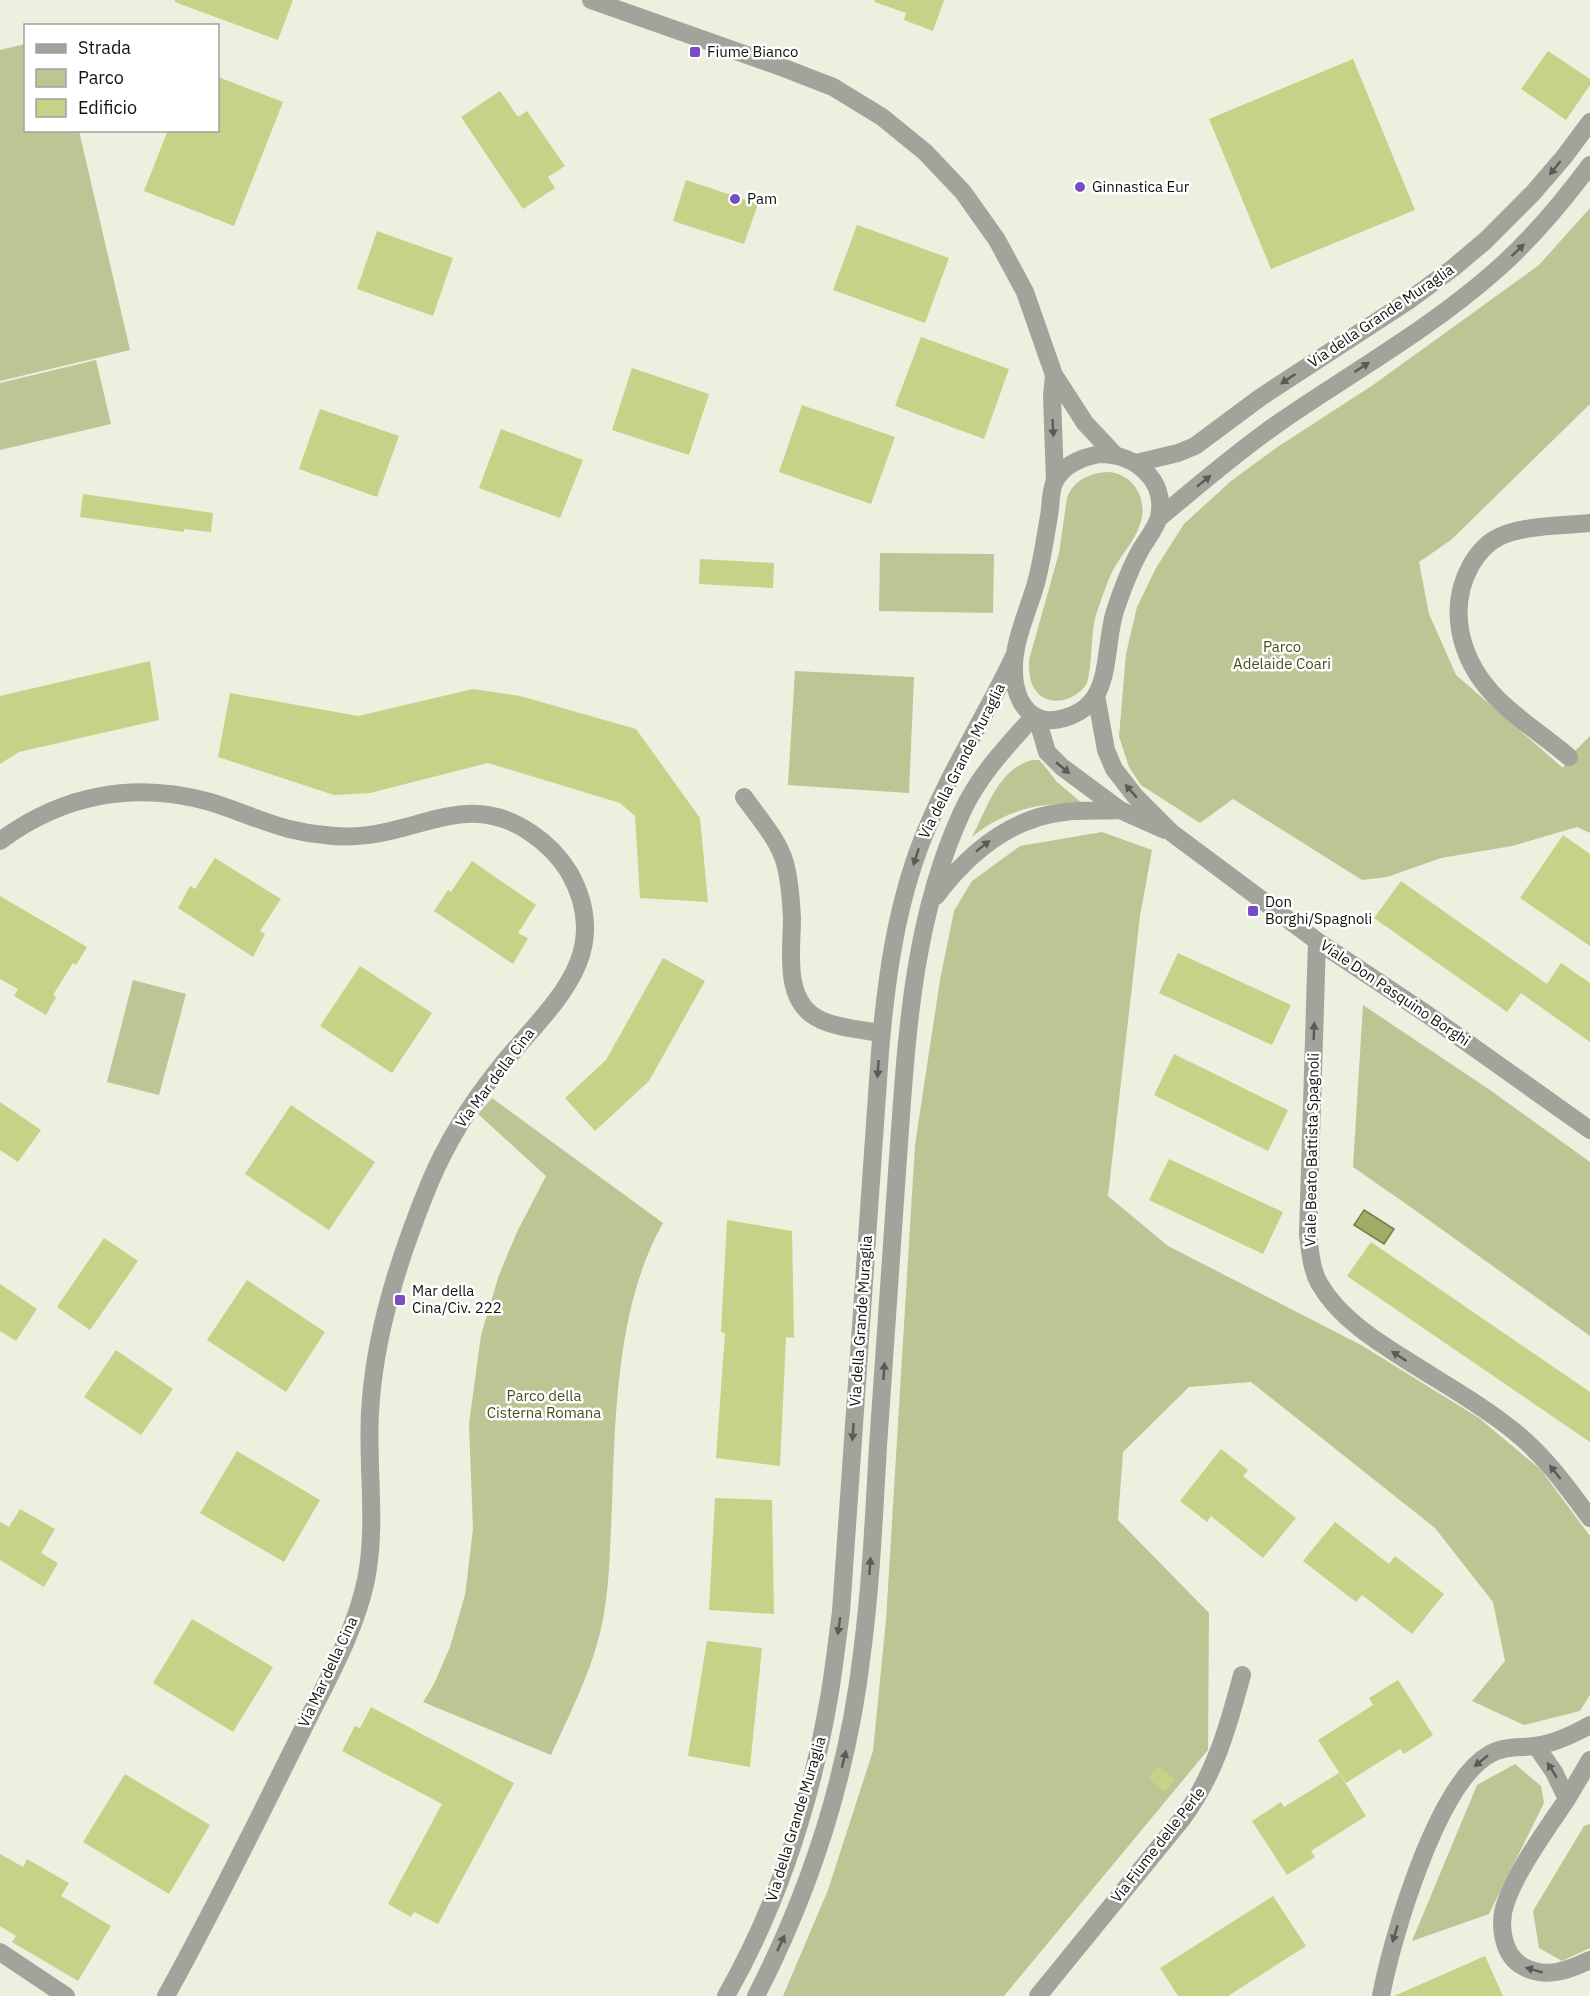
<svg xmlns="http://www.w3.org/2000/svg" width="1590" height="1996" viewBox="0 0 1590 1996" font-family="'IBM Plex Sans',sans-serif">
<style>
.green{fill:#bcc594}
.water{fill:#a1ad64;stroke:#767e4a;stroke-width:1.5}
.building{fill:#c5d287}
.lines{fill:none;stroke-linecap:round;stroke-linejoin:round}
.minor{stroke:#a2a49c;stroke-width:18}
.oneway{fill:#5a5b54}
.poi-dot{fill:#784cc4;stroke:#fff;stroke-width:2}
.labels{text-anchor:middle;stroke-width:5;stroke-linejoin:round;paint-order:stroke}
.poi-label{font-size:15px;fill:#11120c;stroke:#fff;text-anchor:start}
.street-label{font-size:15px;fill:#11120c;stroke:#fff}
.park-label{font-size:15px;fill:#48501a;stroke:#fff}
</style>
<rect width="100%" height="100%" fill="#ecf0de"/>
<!-- green -->
<path class="green" d="M 25,44 L 26,130 L 79,131 L 130,350 L 0,381 L 0,50 Z
M 1590,208 L 1590,404 L 1451,540 L 1419,562 L 1429,614 L 1456,675 L 1563,768 L 1569,757 L 1590,736 L 1590,833 L 1577,827 L 1512,846 L 1441,858 L 1387,877 L 1362,880 L 1233,799 L 1200,823 L 1141,785 L 1129,767 L 1119,736 L 1126,654 L 1137,607 L 1156,568 L 1184,524 L 1231,481 L 1279,446 L 1373,385 L 1539,265 Z
M 96,360 L 111,424 L 0,450 L 0,383 Z
M 1107,472 C 1133,473 1149,499 1140,524 C 1135,541 1120,556 1112,572 C 1106,585 1101,600 1096,615 C 1090,637 1093,661 1087,683 C 1077,700 1050,709 1036,691 C 1029,682 1029,671 1029,660 L 1059,553 L 1067,498 C 1073,481 1089,473 1107,472 Z
M 880,553 L 994,554 L 993,613 L 879,611 Z
M 795,671 L 914,677 L 909,793 L 788,785 Z
M 1032,760 L 1039,760 L 1043,764 L 1057,782 L 1083,804 C 1042,801 1004,810 972,837 C 987,809 998,769 1032,760 Z
M 1102,832 L 1152,850 L 1140,916 L 1108,1196 L 1168,1246 L 1361,1345 L 1479,1418 L 1541,1470 L 1590,1536 L 1590,1695 L 1580,1711 L 1524,1725 L 1472,1701 L 1505,1661 L 1493,1602 L 1435,1528 L 1251,1382 L 1189,1387 L 1123,1452 L 1118,1520 L 1209,1613 L 1208,1750 L 1004,1996 L 783,1996 L 828,1890 L 873,1751 L 886,1620 L 915,1145 L 940,980 L 954,911 L 972,881 L 1020,846 Z
M 133,980 L 186,994 L 159,1095 L 107,1082 Z
M 1363,1005 L 1490,1090 L 1590,1162 L 1590,1336 L 1412,1208 L 1353,1167 Z
M 492,1098 L 663,1223 C 617,1304 615,1414 612,1506 C 610,1544 610,1582 603,1619 C 594,1667 571,1711 551,1755 L 423,1702 L 434,1684 L 450,1647 L 465,1595 L 473,1529 L 469,1424 L 481,1335 L 499,1275 L 517,1232 L 546,1176 L 478,1114 Z
M 1515,1764 L 1541,1786 L 1544,1803 L 1489,1914 L 1412,1941 L 1477,1785 Z
M 1590,1824 L 1590,1948 L 1562,1961 L 1539,1948 L 1533,1911 L 1584,1826 Z"/>
<!-- water -->
<path class="water" d="M 1364,1210 L 1394,1229 L 1384,1244 L 1354,1225 Z"/>
<!-- building -->
<path class="building" d="M 175,0 L 293,0 L 278,40 L 175,2 Z
M 875,0 L 944,0 L 933,31 L 904,20 L 906,13 L 875,2 Z
M 1548,51 L 1590,79 L 1590,85 L 1566,120 L 1521,89 Z
M 1353,59 L 1415,210 L 1271,269 L 1209,119 Z
M 218,77 L 283,102 L 234,226 L 144,191 L 168,130 L 218,130 Z
M 500,91 L 518,117 L 527,111 L 565,166 L 548,177 L 555,188 L 523,209 L 461,117 Z
M 686,180 L 758,204 L 744,244 L 673,221 Z
M 857,225 L 949,258 L 925,323 L 833,290 Z
M 377,231 L 453,258 L 433,316 L 357,289 Z
M 921,337 L 1009,369 L 984,439 L 895,406 Z
M 632,368 L 709,394 L 689,455 L 612,430 Z
M 802,405 L 895,437 L 871,504 L 779,472 Z
M 320,409 L 399,436 L 377,497 L 299,469 Z
M 501,429 L 583,460 L 560,518 L 479,488 Z
M 83,494 L 213,513 L 211,532 L 184,529 L 184,532 L 80,517 Z
M 700,559 L 774,563 L 773,588 L 699,584 Z
M 150,661 L 159,720 L 19,752 L 0,764 L 0,696 Z
M 473,689 L 520,696 L 636,729 L 700,818 L 708,902 L 640,898 L 635,816 L 620,803 L 488,763 L 370,793 L 334,795 L 218,757 L 230,693 L 358,716 Z
M 1563,835 L 1590,854 L 1590,946 L 1520,898 Z
M 215,858 L 281,899 L 260,931 L 265,934 L 253,957 L 178,908 L 190,886 L 195,889 Z
M 472,861 L 536,905 L 518,933 L 528,938 L 513,964 L 434,911 L 448,890 L 451,892 Z
M 1401,881 L 1547,984 L 1561,963 L 1590,983 L 1590,1042 L 1521,993 L 1507,1012 L 1374,918 Z
M 0,896 L 87,947 L 76,965 L 73,963 L 53,995 L 56,997 L 46,1015 L 14,996 L 18,989 L 0,979 Z
M 1178,953 L 1291,1005 L 1272,1045 L 1159,993 Z
M 663,958 L 705,981 L 649,1081 L 595,1131 L 565,1098 L 606,1060 Z
M 360,966 L 432,1013 L 392,1073 L 320,1026 Z
M 1174,1054 L 1288,1110 L 1268,1151 L 1154,1095 Z
M 0,1102 L 41,1130 L 18,1162 L 0,1150 Z
M 291,1105 L 375,1162 L 329,1230 L 245,1174 Z
M 1169,1159 L 1283,1212 L 1263,1254 L 1149,1200 Z
M 727,1220 L 792,1231 L 794,1338 L 786,1337 L 780,1466 L 716,1458 L 725,1333 L 721,1332 Z
M 104,1238 L 138,1261 L 90,1330 L 57,1307 Z
M 1371,1242 L 1590,1392 L 1590,1442 L 1347,1276 Z
M 247,1280 L 325,1332 L 286,1392 L 207,1340 Z
M 0,1284 L 37,1309 L 16,1341 L 0,1331 Z
M 116,1350 L 173,1389 L 141,1435 L 84,1397 Z
M 1221,1449 L 1248,1470 L 1243,1476 L 1296,1518 L 1263,1558 L 1211,1516 L 1207,1522 L 1180,1501 Z
M 237,1451 L 320,1500 L 284,1562 L 200,1513 Z
M 715,1498 L 772,1500 L 774,1614 L 709,1610 Z
M 20,1509 L 55,1529 L 41,1553 L 58,1563 L 44,1587 L 0,1560 L 0,1522 L 9,1527 Z
M 1335,1522 L 1389,1564 L 1395,1556 L 1444,1594 L 1412,1634 L 1362,1595 L 1356,1602 L 1303,1561 Z
M 192,1619 L 273,1667 L 233,1732 L 153,1683 Z
M 707,1641 L 762,1648 L 750,1767 L 688,1756 Z
M 1398,1680 L 1433,1735 L 1404,1754 L 1400,1749 L 1346,1783 L 1318,1740 L 1373,1705 L 1369,1698 Z
M 371,1707 L 514,1783 L 438,1924 L 414,1912 L 411,1917 L 388,1904 L 442,1804 L 342,1751 L 355,1726 L 360,1728 Z
M 1158,1766 L 1175,1779 L 1165,1792 L 1148,1778 Z
M 1339,1773 L 1366,1816 L 1311,1851 L 1315,1857 L 1287,1875 L 1252,1821 L 1281,1802 L 1284,1807 Z
M 125,1774 L 210,1825 L 169,1894 L 83,1842 Z
M 0,1854 L 23,1867 L 27,1859 L 69,1883 L 61,1896 L 111,1926 L 78,1981 L 12,1942 L 16,1936 L 0,1926 Z
M 1273,1896 L 1306,1946 L 1228,1996 L 1178,1996 L 1160,1968 Z
M 1485,1956 L 1503,1996 L 1394,1996 Z"/>
<g class="lines">
<!-- minor -->
<path class="minor" d="M 591,0 L 784,68 L 833,87 L 882,117 L 925,152 L 963,192 L 997,240 L 1025,292 L 1054,375 L 1085,423 L 1115,455
M 1054,375 L 1052,396 L 1055,482
M 1100,454 C 1134,454 1167,479 1159,517 C 1156,528 1147,539 1141,549 C 1130,568 1122,590 1115,611 C 1106,638 1110,681 1091,702 C 1079,716 1049,727 1033,715 C 1019,706 1014,687 1014,671 C 1013,641 1028,612 1036,583 C 1042,561 1045,539 1049,516 C 1051,506 1050,490 1055,481 C 1064,464 1083,457 1100,454 Z
M 1136,463 L 1178,453 L 1195,446 L 1261,397 L 1408,301 L 1453,268 L 1485,241 L 1533,193 L 1564,157 L 1590,122
M 1159,518 C 1199,485 1238,451 1280,422 C 1351,373 1428,330 1493,273 C 1530,241 1561,204 1590,165
M 1096,695 L 1106,750 L 1114,769 L 1135,796 L 1172,833 L 1317,941 L 1428,1015 L 1590,1130
M 1037,718 L 1047,752 L 1062,767 L 1120,810 L 1165,830
M 1569,757 C 1545,736 1513,717 1491,692 C 1460,657 1447,608 1471,565 C 1478,553 1486,543 1499,537 C 1523,525 1563,526 1590,523
M 744,797 C 759,818 778,839 785,863 C 790,881 791,900 792,918 C 792,948 784,993 811,1014 C 827,1027 861,1030 881,1033
M 0,841 C 63,794 135,781 210,802 C 237,810 262,822 289,829 C 301,832 313,834 325,835 C 346,838 369,836 390,831 C 442,819 480,798 531,833 C 546,843 559,856 569,872 C 618,959 545,1009 497,1071 C 470,1105 447,1142 430,1182 C 400,1255 374,1334 370,1413 C 367,1469 377,1525 366,1580 C 355,1633 325,1684 301,1733 C 257,1821 214,1910 166,1996
M 936,896 C 968,854 1009,818 1064,812 C 1082,810 1101,811 1120,810
M 1317,941 L 1308,1234 C 1310,1250 1311,1268 1319,1283 C 1338,1317 1376,1341 1408,1361 C 1444,1384 1482,1405 1515,1432 C 1545,1456 1567,1487 1590,1518
M 1536,1746 L 1554,1772 L 1567,1799 C 1547,1829 1518,1868 1506,1902 C 1498,1923 1502,1956 1524,1967 C 1547,1979 1569,1970 1590,1960
M 1567,1799 L 1590,1760
M 0,1952 L 66,1996
M 726,1996 C 778,1905 811,1801 829,1698 C 834,1669 837,1640 841,1612 L 880,1052 C 886,980 896,906 923,838 C 948,774 986,716 1015,654
M 756,1996 C 811,1889 848,1773 862,1653 C 871,1584 874,1515 878,1446 C 884,1355 891,1263 897,1172 C 906,1050 910,925 962,812 C 979,775 1007,746 1034,716
M 1038,1996 L 1182,1819 C 1215,1775 1228,1727 1242,1675
M 1381,1996 C 1392,1938 1437,1783 1490,1754 C 1504,1746 1519,1748 1534,1746 C 1553,1744 1574,1734 1590,1725"/>
</g>
<!-- one-way arrows -->
<defs><path id="oneway-solid" d="M-6-.8H1V-3.2L6.5 0L1 3.2V.8H-6Z" transform="scale(1.5)"/></defs>
<g class="oneway">
<use href="#oneway-solid" transform="translate(1555 168) rotate(129)"/>
<use href="#oneway-solid" transform="translate(1518 250) rotate(-44)"/>
<use href="#oneway-solid" transform="translate(1362 367) rotate(-33)"/>
<use href="#oneway-solid" transform="translate(1288 379) rotate(146)"/>
<use href="#oneway-solid" transform="translate(1053 428) rotate(87)"/>
<use href="#oneway-solid" transform="translate(1204 481) rotate(-39)"/>
<use href="#oneway-solid" transform="translate(1063 768) rotate(40)"/>
<use href="#oneway-solid" transform="translate(1131 791) rotate(-131)"/>
<use href="#oneway-solid" transform="translate(983 846) rotate(-38)"/>
<use href="#oneway-solid" transform="translate(916 857) rotate(108)"/>
<use href="#oneway-solid" transform="translate(1314 1031) rotate(-88)"/>
<use href="#oneway-solid" transform="translate(878 1069) rotate(94)"/>
<use href="#oneway-solid" transform="translate(1399 1356) rotate(-147)"/>
<use href="#oneway-solid" transform="translate(884 1371) rotate(-86)"/>
<use href="#oneway-solid" transform="translate(853 1432) rotate(94)"/>
<use href="#oneway-solid" transform="translate(1555 1472) rotate(-129)"/>
<use href="#oneway-solid" transform="translate(870 1566) rotate(-86)"/>
<use href="#oneway-solid" transform="translate(839 1626) rotate(98)"/>
<use href="#oneway-solid" transform="translate(844 1759) rotate(-76)"/>
<use href="#oneway-solid" transform="translate(1481 1761) rotate(141)"/>
<use href="#oneway-solid" transform="translate(1552 1770) rotate(-122)"/>
<use href="#oneway-solid" transform="translate(1395 1934) rotate(107)"/>
<use href="#oneway-solid" transform="translate(781 1943) rotate(-65)"/>
<use href="#oneway-solid" transform="translate(1534 1970) rotate(-164)"/>
</g>
<!-- markers -->
<g class="poi-dot">
<rect x="689" y="46" width="12" height="12" rx="3"/>
<circle cx="1080" cy="187" r="6"/>
<circle cx="735" cy="199" r="6"/>
<rect x="1247" y="905" width="12" height="12" rx="3"/>
<rect x="394" y="1294" width="12" height="12" rx="3"/>
</g>
<g class="labels">
<!-- poi labels -->
<g class="poi-label">
<text x="707" y="57">Fiume Bianco</text>
<text x="1092" y="192">Ginnastica Eur</text>
<text x="747" y="204">Pam</text>
<text x="1265" y="907">Don<tspan x="1265" dy="17">Borghi/Spagnoli</tspan></text>
<text x="412" y="1296">Mar della<tspan x="412" dy="17">Cina/Civ. 222</tspan></text>
</g>
<!-- street labels -->
<g class="street-label">
<text transform="translate(1381 316) rotate(-34)" y="5">Via della Grande Muraglia</text>
<text transform="translate(962 761) rotate(-63)" y="5">Via della Grande Muraglia</text>
<text transform="translate(1395 993) rotate(34)" y="5">Viale Don Pasquino Borghi</text>
<text transform="translate(495 1078) rotate(-53)" y="5">Via Mar della Cina</text>
<text transform="translate(1312 1150) rotate(-89)" y="5">Viale Beato Battista Spagnoli</text>
<text transform="translate(861 1321) rotate(-86)" y="5">Via della Grande Muraglia</text>
<text transform="translate(328 1672) rotate(-65)" y="5">Via Mar della Cina</text>
<text transform="translate(796 1819) rotate(-73)" y="5">Via della Grande Muraglia</text>
<text transform="translate(1158 1845) rotate(-52)" y="5">Via Fiume delle Perle</text>
</g>
<!-- park labels -->
<g class="park-label">
<text x="1282" y="652">Parco<tspan x="1282" dy="17">Adelaide Coari</tspan></text>
<text x="544" y="1401">Parco della<tspan x="544" dy="17">Cisterna Romana</tspan></text>
</g>
</g>
<!-- legend -->
<rect x="24" y="24" width="195" height="108" fill="#ffffff" stroke="#a0a09e" stroke-width="1.5"/>
<rect x="36" y="44" width="30" height="9" fill="#a2a49c" stroke="#a0a09e" stroke-width="1.5"/>
<text x="78" y="54" font-size="18" fill="#11120c">Strada</text>
<rect x="36" y="69" width="30" height="18" fill="#bcc594" stroke="#a0a09e" stroke-width="1.5"/>
<text x="78" y="84" font-size="18" fill="#11120c">Parco</text>
<rect x="36" y="99" width="30" height="18" fill="#c5d287" stroke="#a0a09e" stroke-width="1.5"/>
<text x="78" y="114" font-size="18" fill="#11120c">Edificio</text>
</svg>
